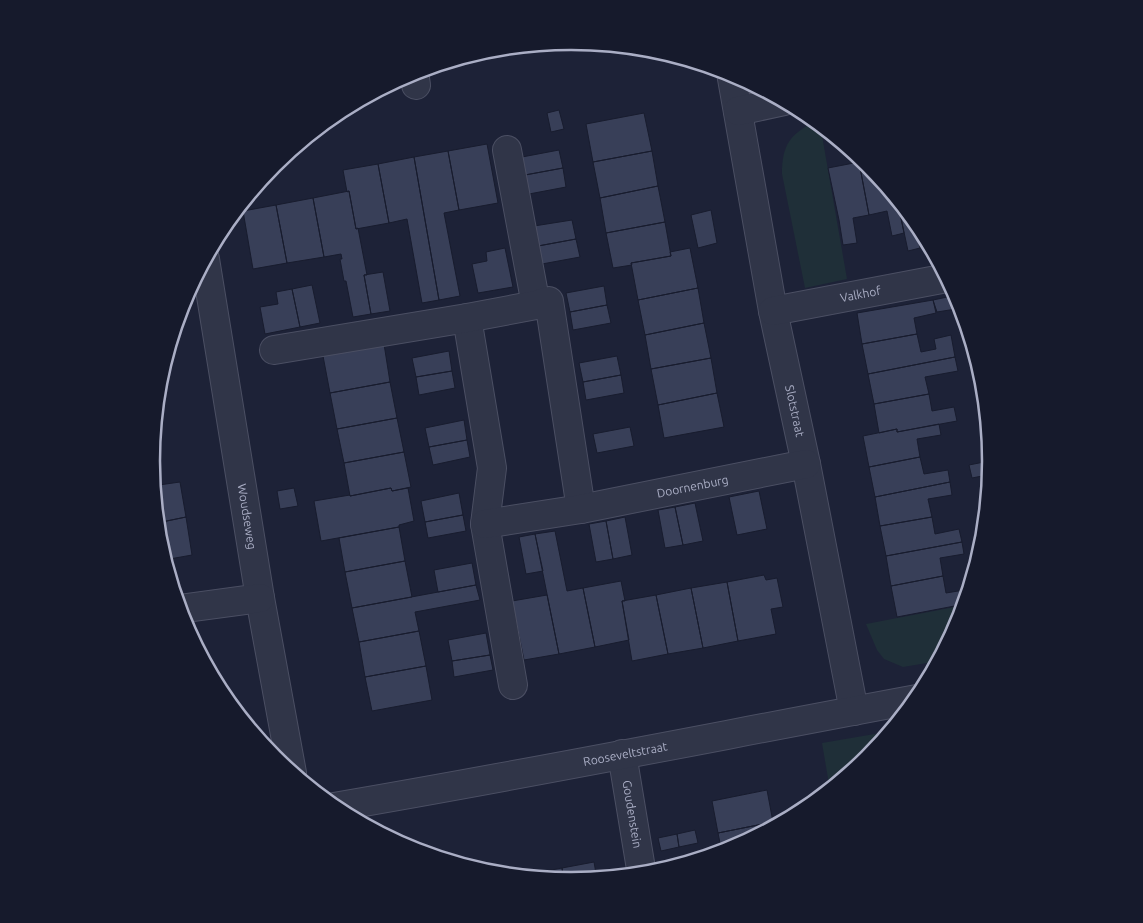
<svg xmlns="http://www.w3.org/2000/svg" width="1143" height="923" viewBox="0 0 1143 923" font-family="Ubuntu,sans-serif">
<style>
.green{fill:#1f2f38}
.building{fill:#383f58;stroke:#181c2e}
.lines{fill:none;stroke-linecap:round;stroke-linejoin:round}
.minor-casing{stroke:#4b4f63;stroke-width:30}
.tertiary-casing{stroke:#4b4f63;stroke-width:30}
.minor{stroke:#303548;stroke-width:28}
.tertiary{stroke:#303548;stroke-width:28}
.labels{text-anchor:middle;stroke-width:4;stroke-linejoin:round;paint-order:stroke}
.street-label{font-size:12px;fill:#aaaec5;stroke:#161a2c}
.rim{fill:none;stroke:#aaaec5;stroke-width:2.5}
</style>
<rect width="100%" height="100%" fill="#1d2237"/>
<!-- green -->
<path class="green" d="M 816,121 L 820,124 L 847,279 L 805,288 L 782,174 C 782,145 790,134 816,121 Z
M 965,605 L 960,623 L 939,661 L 903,667 L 884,659 L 877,650 L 866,624 Z
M 892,731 L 868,759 L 830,790 L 822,743 Z"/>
<!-- building -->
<path class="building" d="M 559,110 L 564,129 L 551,132 L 547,113 Z
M 644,113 L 652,151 L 593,162 L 586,124 Z
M 487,144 L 498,203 L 459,210 L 448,151 Z
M 559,150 L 563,168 L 525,175 L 522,157 Z
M 448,151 L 459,210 L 444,213 L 460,296 L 439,300 L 414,157 Z
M 652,151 L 658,186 L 600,198 L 593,162 Z
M 414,157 L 439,300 L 422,303 L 407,219 L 389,223 L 378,164 Z
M 865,161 L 869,165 L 897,199 L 904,233 L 892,236 L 887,211 L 869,215 L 859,162 Z
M 859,162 L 869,215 L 853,218 L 857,243 L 843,245 L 839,220 L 828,168 Z
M 378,164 L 389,223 L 356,229 L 349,191 L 347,192 L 343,170 Z
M 563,168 L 566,187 L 529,194 L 525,175 Z
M 658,186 L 665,222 L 606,233 L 600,198 Z
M 349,191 L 356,229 L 358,228 L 367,275 L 364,275 L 371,314 L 353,317 L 346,281 L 344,281 L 340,259 L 342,259 L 341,254 L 324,257 L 313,198 Z
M 313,198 L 324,257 L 287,263 L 276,205 Z
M 897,199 L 914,220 L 920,248 L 908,251 Z
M 276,205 L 287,263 L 253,269 L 243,211 Z
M 711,210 L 717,243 L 698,248 L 691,215 Z
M 572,220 L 576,239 L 538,246 L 534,226 Z
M 665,222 L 671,256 L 631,263 L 632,265 L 613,268 L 606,233 Z
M 576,239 L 580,257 L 542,264 L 538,246 Z
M 505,248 L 513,287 L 478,293 L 472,264 L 487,261 L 486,252 Z
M 690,248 L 698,288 L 638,300 L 631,263 L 671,256 L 670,252 Z
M 383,272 L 390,311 L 371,314 L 364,275 Z
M 312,285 L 320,323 L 300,327 L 292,289 Z
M 604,286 L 607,305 L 570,312 L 566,293 Z
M 698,288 L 704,323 L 645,335 L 638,300 Z
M 292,289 L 300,327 L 265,334 L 260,307 L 278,304 L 276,292 Z
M 957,295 L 962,308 L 937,312 L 933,300 Z
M 933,300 L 936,313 L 914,318 L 917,334 L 862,344 L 857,313 Z
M 607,305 L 611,323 L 573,330 L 570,312 Z
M 704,323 L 711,358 L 651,369 L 645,335 Z
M 917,334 L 921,352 L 936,349 L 934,339 L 951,335 L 955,357 L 868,374 L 862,344 Z
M 384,344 L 390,382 L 330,393 L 323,356 Z
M 449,351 L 452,371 L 416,377 L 412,358 Z
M 617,356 L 621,375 L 583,382 L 579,363 Z
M 955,357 L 958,371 L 925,377 L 929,394 L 874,404 L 868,374 Z
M 711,358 L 717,393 L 658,405 L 651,369 Z
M 452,371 L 455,388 L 419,395 L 416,377 Z
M 621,375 L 624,393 L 586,400 L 583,382 Z
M 390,382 L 397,418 L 337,429 L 330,393 Z
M 717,393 L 724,427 L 664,438 L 658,405 Z
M 929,394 L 932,411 L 954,407 L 957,421 L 897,432 L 897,429 L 879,433 L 874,404 Z
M 986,401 L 987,415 L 979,416 L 976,403 Z
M 397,418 L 404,452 L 344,463 L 337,429 Z
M 464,420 L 467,440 L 429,447 L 425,428 Z
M 939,424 L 941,435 L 917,439 L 920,457 L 869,467 L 863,436 L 897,429 L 897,432 Z
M 630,427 L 634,446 L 597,453 L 593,434 Z
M 467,440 L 470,457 L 433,465 L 429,447 Z
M 152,452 L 154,452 L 160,487 L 154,488 L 151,461 Z
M 404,452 L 411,487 L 392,491 L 391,488 L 350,496 L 344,463 Z
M 920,457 L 924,474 L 948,470 L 950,482 L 875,497 L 869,467 Z
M 984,462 L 987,475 L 972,478 L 969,465 Z
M 180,482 L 186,517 L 157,523 L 154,488 L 160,487 L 159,485 Z
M 950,482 L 952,495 L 928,499 L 932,517 L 880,526 L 875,497 Z
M 294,488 L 298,506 L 280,509 L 277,491 Z
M 391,488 L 392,491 L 408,488 L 414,521 L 399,525 L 399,527 L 321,541 L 314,501 L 350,495 L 350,496 Z
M 759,491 L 767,529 L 737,535 L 729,497 Z
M 459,493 L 463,515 L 425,522 L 421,501 Z
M 695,503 L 703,541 L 683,545 L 675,507 Z
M 675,507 L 683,545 L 665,548 L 658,510 Z
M 463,515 L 466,531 L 428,538 L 425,522 Z
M 186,517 L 192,555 L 164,560 L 159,543 L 157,523 Z
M 625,517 L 632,555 L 613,559 L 606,521 Z
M 932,517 L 935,534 L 959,529 L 962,542 L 886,556 L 880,526 Z
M 606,521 L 613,559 L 596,562 L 589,524 Z
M 399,527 L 405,561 L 345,572 L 339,538 Z
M 555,531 L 567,591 L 583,588 L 595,647 L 559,654 L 535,534 Z
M 535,534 L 543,571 L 526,574 L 519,537 Z
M 962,542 L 964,554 L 940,558 L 943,576 L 891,586 L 886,556 Z
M 405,561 L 412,597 L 352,608 L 345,572 Z
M 472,563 L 476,585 L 438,592 L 434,570 Z
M 764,575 L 766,580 L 777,578 L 783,607 L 771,609 L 776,634 L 738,641 L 727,582 Z
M 943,576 L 946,593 L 970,589 L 965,604 L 897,617 L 891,586 Z
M 621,581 L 625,601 L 622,601 L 629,640 L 595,647 L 583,588 Z
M 727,582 L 738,641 L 703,648 L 691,588 Z
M 476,585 L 480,600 L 415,612 L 419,631 L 359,642 L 352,608 Z
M 691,588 L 703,648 L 668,654 L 656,595 Z
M 547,595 L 559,654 L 524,660 L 512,601 Z
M 656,595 L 668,654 L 632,661 L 622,601 Z
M 419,631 L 426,666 L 365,677 L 359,642 Z
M 486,633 L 490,655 L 452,661 L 448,640 Z
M 490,655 L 493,670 L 454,677 L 452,661 Z
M 426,666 L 432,700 L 372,711 L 365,677 Z
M 767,790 L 773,822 L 718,833 L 712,801 Z
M 773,822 L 774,827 L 732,850 L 722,853 L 718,833 Z
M 695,830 L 698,843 L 679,847 L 677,834 Z
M 677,834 L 679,847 L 661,851 L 658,838 Z
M 594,862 L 597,879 L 571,882 L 564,881 L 562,868 Z
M 562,868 L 564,881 L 531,878 L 530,874 Z"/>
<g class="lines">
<defs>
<g id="minor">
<path d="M 414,72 L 416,85"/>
<path id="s1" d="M 731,73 L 773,311 L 806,464 L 854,711"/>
<path d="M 738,111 L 784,101"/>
<path d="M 507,150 L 536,305"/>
<path id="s2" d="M 205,259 L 260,598 L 292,773"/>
<path id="s3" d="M 773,311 L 947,278"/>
<path d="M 467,318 L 492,468 L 485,524 L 513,685"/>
<path d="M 274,350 L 467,318 L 536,305 L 549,301 L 581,509"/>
<path id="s4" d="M 485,524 L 581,509 L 806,464"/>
<path d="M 179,609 L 260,598"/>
<path id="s5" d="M 622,754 L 642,875"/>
</g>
<g id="tertiary">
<path id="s6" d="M 334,807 C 529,774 723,735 917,699"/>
</g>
</defs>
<!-- minor casing -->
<use href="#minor" class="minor-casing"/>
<!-- tertiary casing -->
<use href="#tertiary" class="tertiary-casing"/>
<!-- minor -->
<use href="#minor" class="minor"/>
<!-- tertiary -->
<use href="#tertiary" class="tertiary"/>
</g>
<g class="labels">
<!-- street labels -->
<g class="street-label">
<text dy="4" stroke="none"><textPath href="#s3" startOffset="89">Valkhof</textPath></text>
<text dy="4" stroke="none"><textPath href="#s1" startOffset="344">Slotstraat</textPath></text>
<text dy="4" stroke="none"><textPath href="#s4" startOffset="211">Doornenburg</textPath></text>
<text dy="4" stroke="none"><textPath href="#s2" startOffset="261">Woudseweg</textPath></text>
<text dy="4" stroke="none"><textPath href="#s6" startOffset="296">Rooseveltstraat</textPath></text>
<text dy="4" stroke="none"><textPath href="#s5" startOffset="61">Goudenstein</textPath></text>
</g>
</g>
<!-- crop -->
<path d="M0 0H1143V923H0ZM160 461a411 411 0 1 1 822 0a411 411 0 1 1-822 0Z" fill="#161a2c" fill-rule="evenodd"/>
<path class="rim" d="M160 461a411 411 0 1 1 822 0a411 411 0 1 1-822 0Z"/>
</svg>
